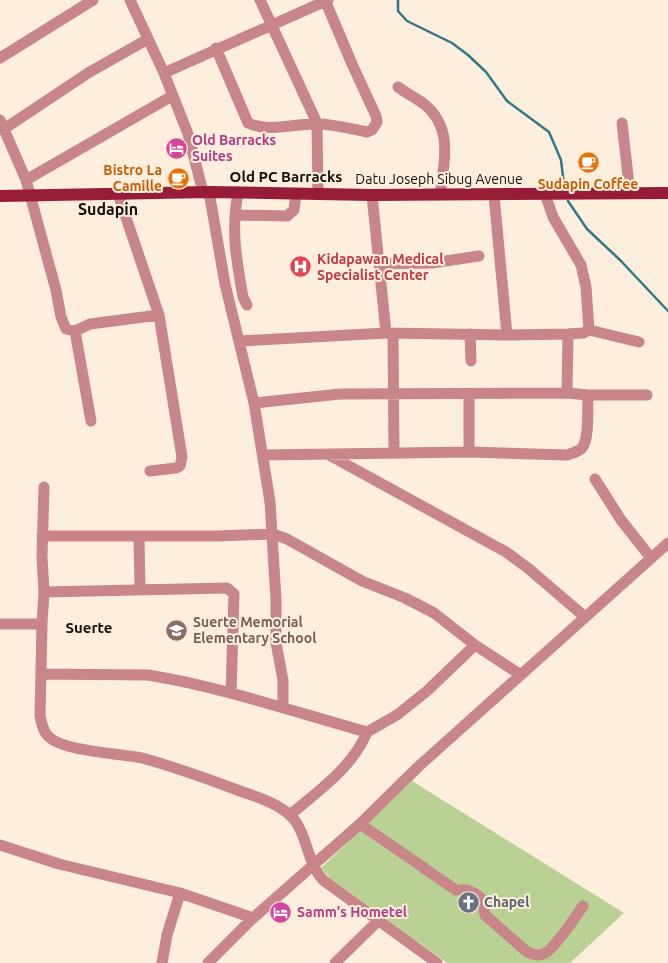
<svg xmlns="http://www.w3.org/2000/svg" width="668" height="963" viewBox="0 0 668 963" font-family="Ubuntu,sans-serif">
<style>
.green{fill:#b9d293}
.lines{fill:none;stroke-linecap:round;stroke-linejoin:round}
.stream{stroke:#2f7a84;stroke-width:2.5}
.minor{stroke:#c8858a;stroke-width:11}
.major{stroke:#971c38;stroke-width:12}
.labels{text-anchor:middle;stroke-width:4;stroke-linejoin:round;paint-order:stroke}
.hotel-label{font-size:14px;font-weight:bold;fill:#b23c85;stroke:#feeedd;text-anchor:start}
.food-label{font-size:14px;font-weight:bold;fill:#c56008;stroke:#feeedd;text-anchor:end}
.street-label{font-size:14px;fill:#140e07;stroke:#feeedd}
.health-label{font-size:14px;font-weight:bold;fill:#be3a42;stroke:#feeedd;text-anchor:start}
.education-label{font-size:14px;font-weight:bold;fill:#785e54;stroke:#feeedd;text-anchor:start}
.worship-label{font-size:14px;font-weight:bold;fill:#5b616d;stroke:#feeedd;text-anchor:start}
.neighbourhood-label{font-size:15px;font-weight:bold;fill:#140e07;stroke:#feeedd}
.quarter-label{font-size:16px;font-weight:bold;fill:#140e07;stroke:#feeedd}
</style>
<rect width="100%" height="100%" fill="#feeedd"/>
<!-- green -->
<path class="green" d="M 412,781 L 624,913 L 570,963 L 447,963 L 330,878 L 321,868 Z"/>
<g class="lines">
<!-- stream -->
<path class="stream" d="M 398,0 L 398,11 L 407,21 L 452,43 L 468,55 L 486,72 L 507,101 L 549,132 L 561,160 L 564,185
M 568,201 L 587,229 L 620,260 L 668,311"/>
<!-- minor -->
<path class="minor" d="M 130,0 L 164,73 L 188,134 L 203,192
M 260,0 L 317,123 L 318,194
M 216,48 L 248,123 C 270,133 294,123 317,124 C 333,124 351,129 367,132 L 372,130 L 377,122 L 376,116 L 352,64 L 325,0
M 0,58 L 93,0
M 164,73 L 328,0
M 398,87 C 406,93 416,98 424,104 C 454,128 444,163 440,195
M 0,120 L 26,180 L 56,290 L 61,317 L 66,329 L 75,331 L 90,324 L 159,315
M 622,123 L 630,193
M 4,129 L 88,73 L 148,39
M 26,180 L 172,96
M 209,192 L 225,284 L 254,403 L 340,394 L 567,393 L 588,395 L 647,395
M 238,192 C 231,233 236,257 243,297 L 247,305
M 118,194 L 159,315 L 182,457 L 180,466 L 176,468 L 150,471
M 545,194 L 553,217 L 581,265 L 586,287 L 589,330
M 372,195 L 386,333
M 494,195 L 507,335
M 235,215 L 287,216 L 294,210 L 296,194
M 380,264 L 432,263 L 479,256
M 75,331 L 91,421
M 393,333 L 394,453
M 470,334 L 471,361
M 240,341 L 386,333 L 507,335 L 568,334 L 583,333 L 589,330 L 639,342
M 567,393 L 568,334
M 469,394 L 469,452
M 254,403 L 270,502 L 276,600 L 276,643 L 283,680 L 283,708
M 263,455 L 469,452 L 567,455 C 573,453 578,452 582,448 C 590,438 587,408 588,395
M 329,455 L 506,552 L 529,569 L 585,617
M 595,479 L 621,520 L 651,558
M 44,487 L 42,557 L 44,592 L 42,624 L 40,716 C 42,724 43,732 49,737 C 65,752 119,753 142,758 C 175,767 208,779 240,791 C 254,796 269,800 282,809 C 287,812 292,817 296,822 C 308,840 308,864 323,880 L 437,963
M 42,536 L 217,536 L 273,534 L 287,539 L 362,581 L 405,598 L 434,613 L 475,645 L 521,675
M 139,537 L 140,590
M 44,592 L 227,588 L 234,594 L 231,693
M 0,624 L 42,624
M 41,674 L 148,675 C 222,687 294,712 367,732 L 397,715 L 427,691 L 475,645
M 290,815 C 318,791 353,767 367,732
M 360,824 L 456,890 L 467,890 L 474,893 L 482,899 L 485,915 L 526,951 C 532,954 538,957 545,953 C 555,948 576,916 583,906
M 0,845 L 59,864 L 180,893 L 253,918
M 162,963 L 167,935 L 180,893
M 208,963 L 253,918 L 360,824 L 419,766 L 668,543
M 335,963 L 378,921"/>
<!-- major -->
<path class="major" d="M 0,196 L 209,192 L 372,195 L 668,193"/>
</g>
<!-- icons -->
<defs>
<symbol id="hotel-disc" viewBox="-11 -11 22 22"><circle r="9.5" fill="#d1479c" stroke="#feeedd"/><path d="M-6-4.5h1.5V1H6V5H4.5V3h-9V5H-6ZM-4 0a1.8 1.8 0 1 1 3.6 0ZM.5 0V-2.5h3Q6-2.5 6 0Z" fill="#fff"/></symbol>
<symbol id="cafe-disc" viewBox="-11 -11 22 22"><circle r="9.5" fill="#e8710a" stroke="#feeedd"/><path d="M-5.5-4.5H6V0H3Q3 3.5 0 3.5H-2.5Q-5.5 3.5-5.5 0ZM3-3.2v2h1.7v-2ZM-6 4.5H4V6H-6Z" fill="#fff"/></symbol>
<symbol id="hospital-disc" viewBox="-11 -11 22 22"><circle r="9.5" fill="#e0444e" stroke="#feeedd"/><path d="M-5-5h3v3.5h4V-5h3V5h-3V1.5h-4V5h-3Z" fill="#fff"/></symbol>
<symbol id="school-disc" viewBox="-11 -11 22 22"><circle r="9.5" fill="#8d6e63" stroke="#feeedd"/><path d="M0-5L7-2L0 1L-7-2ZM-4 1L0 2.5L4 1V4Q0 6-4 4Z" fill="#fff"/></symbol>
<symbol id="church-disc" viewBox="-11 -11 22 22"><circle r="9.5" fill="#6b7280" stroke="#feeedd"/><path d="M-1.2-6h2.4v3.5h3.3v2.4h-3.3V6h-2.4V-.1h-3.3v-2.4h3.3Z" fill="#fff"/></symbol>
</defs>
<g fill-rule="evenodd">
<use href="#hotel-disc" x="164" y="136" width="25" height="25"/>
<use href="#cafe-disc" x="576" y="150" width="25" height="25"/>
<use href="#cafe-disc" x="166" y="166" width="25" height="25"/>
<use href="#hospital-disc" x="288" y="254" width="25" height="25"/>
<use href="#school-disc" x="164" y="618" width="25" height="25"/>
<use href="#church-disc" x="456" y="890" width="25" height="25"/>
<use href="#hotel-disc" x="268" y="900" width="25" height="25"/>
</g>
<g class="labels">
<!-- hotel labels -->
<g class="hotel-label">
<text x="192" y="145">Old Barracks<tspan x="192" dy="16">Suites</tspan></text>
<text x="297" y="917">Samm's Hometel</text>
</g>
<!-- food labels -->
<g class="food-label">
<text x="162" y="175">Bistro La<tspan x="162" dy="16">Camille</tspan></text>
<text x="588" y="189" text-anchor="middle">Sudapin Coffee</text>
</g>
<!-- street labels -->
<g class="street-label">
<text x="439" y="184">Datu Joseph Sibug Avenue</text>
</g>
<!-- health labels -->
<g class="health-label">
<text x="317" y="264">Kidapawan Medical<tspan x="317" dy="16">Specialist Center</tspan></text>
</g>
<!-- education labels -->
<g class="education-label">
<text x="193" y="627">Suerte Memorial<tspan x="193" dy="16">Elementary School</tspan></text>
</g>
<!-- worship labels -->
<g class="worship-label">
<text x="484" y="907">Chapel</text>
</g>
<!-- neighbourhood labels -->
<g class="neighbourhood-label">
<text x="286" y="182">Old PC Barracks</text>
<text x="89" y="633">Suerte</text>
</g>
<!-- quarter labels -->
<g class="quarter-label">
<text x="108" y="215">Sudapin</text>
</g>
</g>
</svg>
